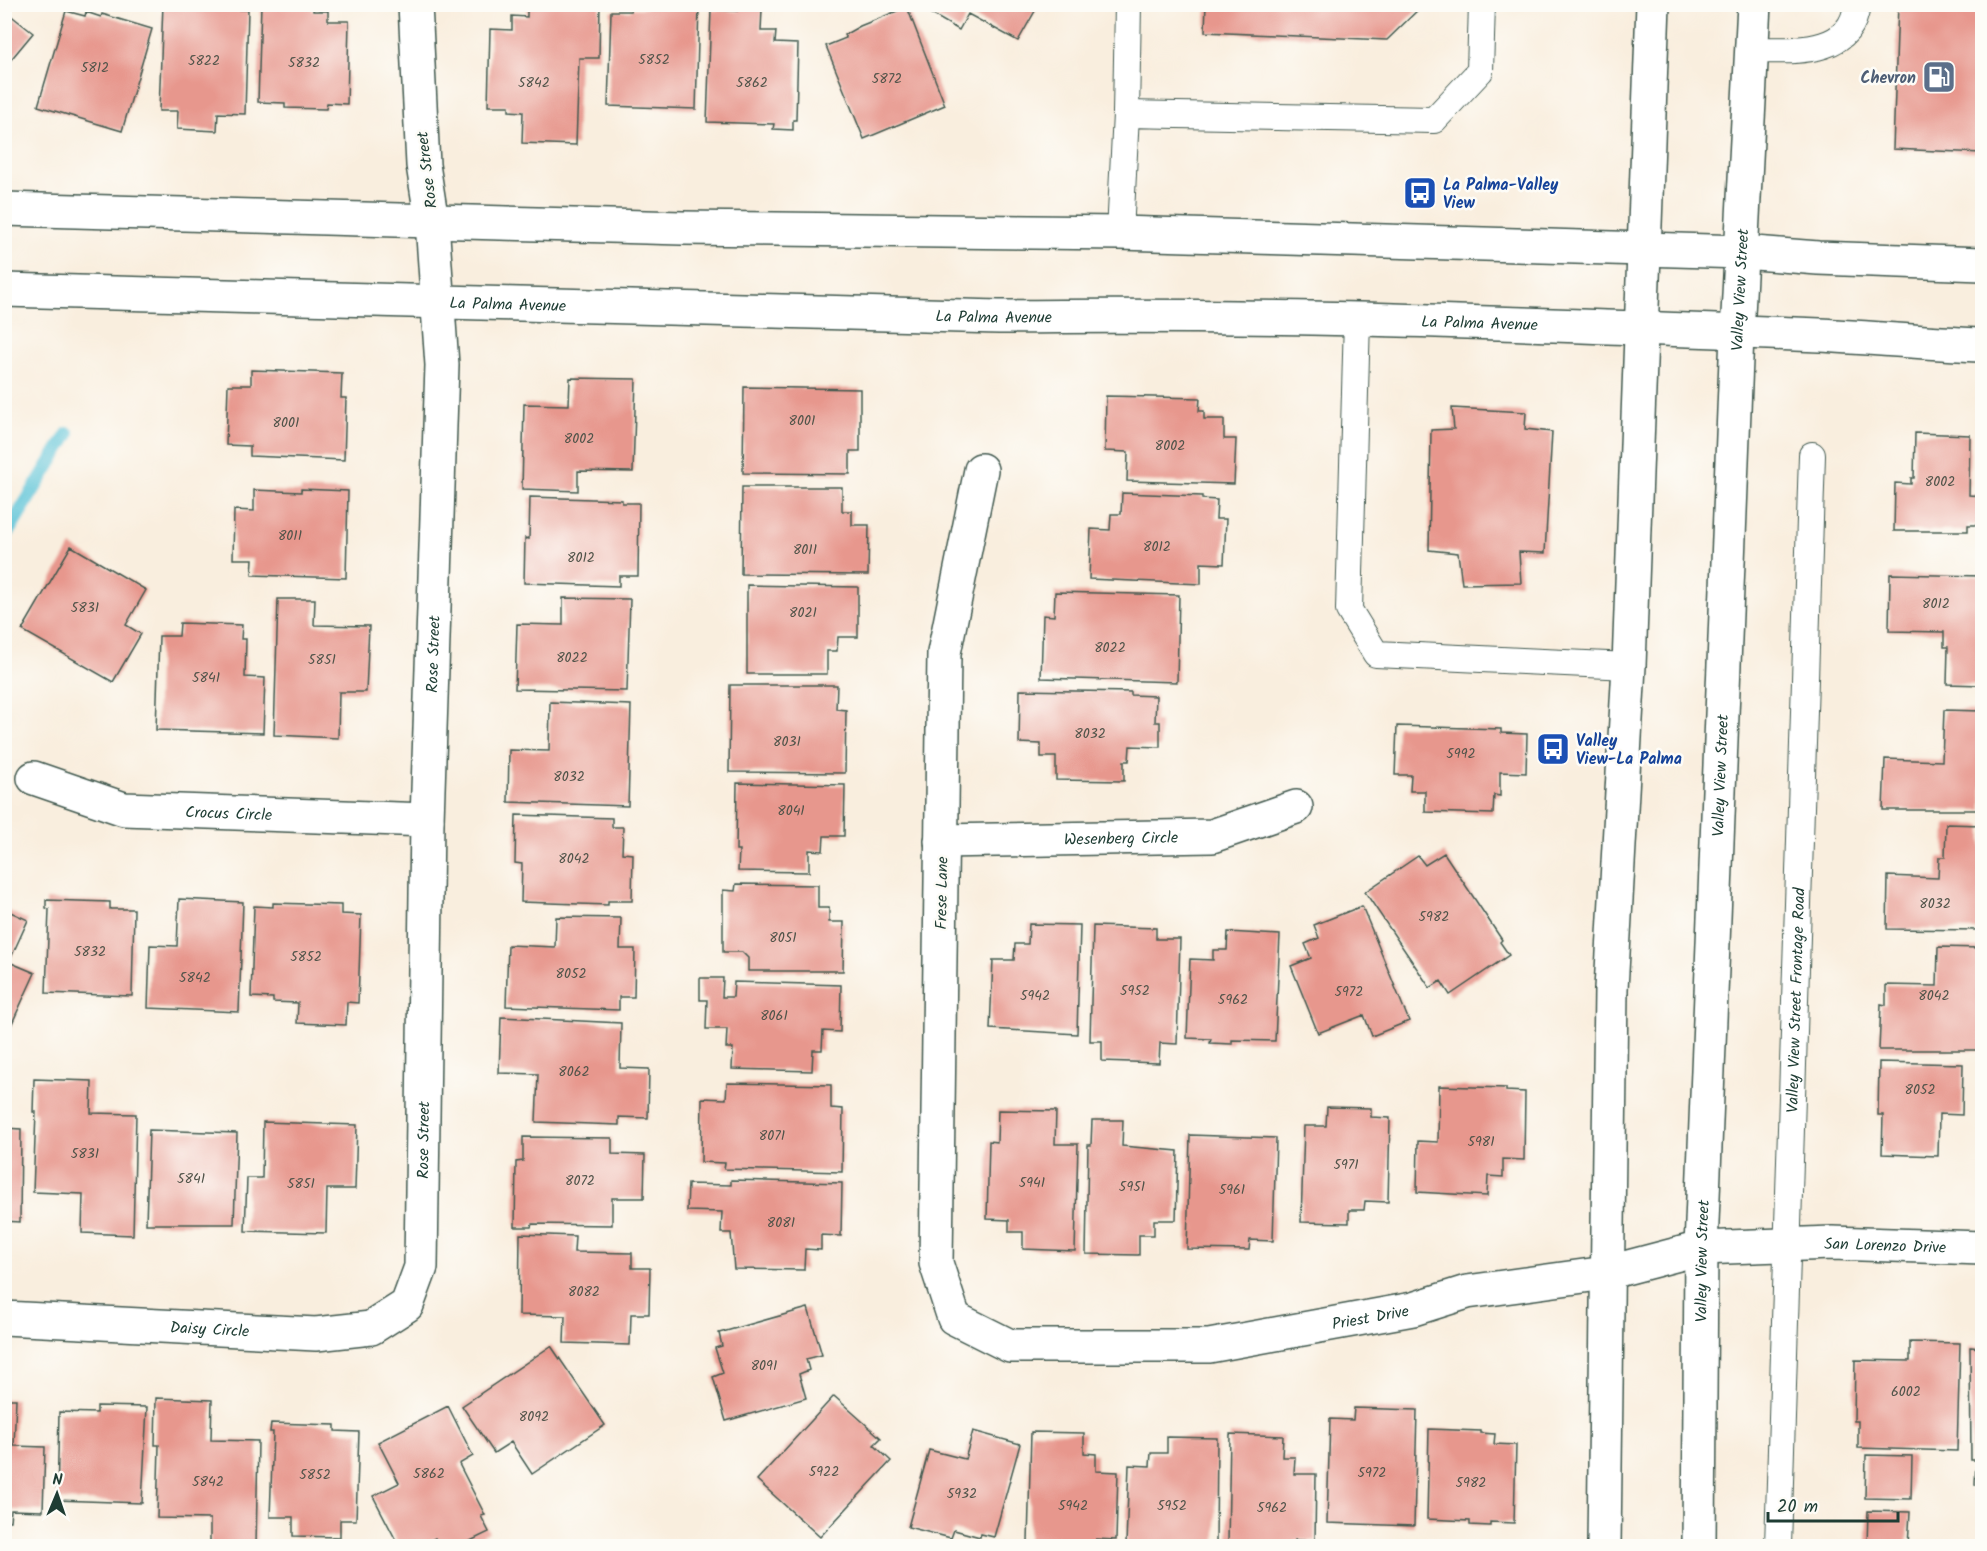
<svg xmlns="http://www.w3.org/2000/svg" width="1987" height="1551" viewBox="0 0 1987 1551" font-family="Kalam,sans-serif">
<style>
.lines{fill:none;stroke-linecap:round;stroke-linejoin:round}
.stream{stroke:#5bc3d7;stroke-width:14}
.building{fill:#e7978d}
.service-casing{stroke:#40584e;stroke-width:28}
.minor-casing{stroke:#40584e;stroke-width:36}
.primary-casing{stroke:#40584e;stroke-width:36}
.service{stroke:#fff;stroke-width:26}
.minor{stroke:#fff;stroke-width:33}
.primary{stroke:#fff;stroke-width:33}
.labels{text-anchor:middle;stroke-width:5;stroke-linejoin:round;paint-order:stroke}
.number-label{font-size:14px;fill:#51544a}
.service-label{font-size:16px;font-weight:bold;fill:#4e5e75;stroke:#fdfcf7;text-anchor:end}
.street-label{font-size:16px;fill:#1f3d34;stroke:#fdfcf7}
.transit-label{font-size:16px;font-weight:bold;fill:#164399;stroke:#fdfcf7;text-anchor:start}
</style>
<rect width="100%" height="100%" fill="#fdfcf7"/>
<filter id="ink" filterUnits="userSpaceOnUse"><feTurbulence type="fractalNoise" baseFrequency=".0167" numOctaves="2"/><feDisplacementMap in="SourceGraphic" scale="12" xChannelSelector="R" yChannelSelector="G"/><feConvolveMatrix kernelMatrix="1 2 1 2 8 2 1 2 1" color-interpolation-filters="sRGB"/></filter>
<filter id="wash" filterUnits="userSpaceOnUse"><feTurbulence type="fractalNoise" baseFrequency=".008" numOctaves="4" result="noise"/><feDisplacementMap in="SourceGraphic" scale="24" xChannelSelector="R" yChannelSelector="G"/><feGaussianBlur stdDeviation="1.35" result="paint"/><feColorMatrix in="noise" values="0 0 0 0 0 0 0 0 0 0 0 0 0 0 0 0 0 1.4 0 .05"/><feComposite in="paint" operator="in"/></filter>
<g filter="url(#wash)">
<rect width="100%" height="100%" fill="#f9eede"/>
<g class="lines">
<!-- stream -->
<path class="stream" d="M 4,538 L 68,434"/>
</g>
<g id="blocks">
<!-- building -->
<path class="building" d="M 163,4 L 225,4 L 225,9 L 248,10 L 245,114 L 218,113 L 217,131 L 177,129 L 178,111 L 159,111 Z
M 261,4 L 313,4 L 313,11 L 328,11 L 328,21 L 349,21 L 347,104 L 327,103 L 326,109 L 285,108 L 285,103 L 258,102 Z
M 527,4 L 600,4 L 599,58 L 579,58 L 576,145 L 522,143 L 523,112 L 509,111 L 509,106 L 488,106 L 490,29 L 512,30 L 512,16 L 527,17 Z
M 658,4 L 699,7 L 696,109 L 608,106 L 611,11 L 631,11 L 631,8 L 648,8 L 648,5 Z
M 914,4 L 1039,4 L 1018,41 L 968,14 L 959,30 Z
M 1206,4 L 1424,4 L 1387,40 L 1205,32 Z
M 1898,4 L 1982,4 L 1982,153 L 1893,149 Z
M 907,7 L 945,105 L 864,139 L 826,46 L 846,38 L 844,35 L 860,26 Z
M 738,8 L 762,9 L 761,31 L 776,31 L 775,43 L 798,44 L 796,120 L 793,120 L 793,130 L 773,129 L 774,124 L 707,122 L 711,10 L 738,11 Z
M 4,10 L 33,33 L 4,68 Z
M 66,11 L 85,16 L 86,12 L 101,17 L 102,14 L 152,29 L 122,131 L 38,106 Z
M 251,370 L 342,373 L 341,398 L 346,398 L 344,460 L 250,456 L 250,446 L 226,445 L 228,385 L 251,385 Z
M 570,378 L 636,379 L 633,472 L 578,471 L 578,491 L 522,489 L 524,404 L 569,405 Z
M 744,387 L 860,389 L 860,451 L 850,451 L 850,474 L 743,473 Z
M 1106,396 L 1200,398 L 1199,411 L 1204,411 L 1204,419 L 1224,419 L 1224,439 L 1236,439 L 1234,484 L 1127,481 L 1128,452 L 1105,451 Z
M 1452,408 L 1526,412 L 1525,429 L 1552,432 L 1545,553 L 1519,552 L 1521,583 L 1462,584 L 1458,553 L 1429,550 L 1431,430 L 1454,429 Z
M 1915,433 L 1970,435 L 1969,495 L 1982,496 L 1982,525 L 1968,525 L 1968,531 L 1894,531 L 1895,483 L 1911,484 L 1911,478 L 1914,478 Z
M 742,487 L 842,487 L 842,511 L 852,511 L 852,525 L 869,525 L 868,575 L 741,574 Z
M 301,489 L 348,491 L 346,578 L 252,575 L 253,559 L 233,559 L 234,510 L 254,511 L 254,490 L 301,492 Z
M 1122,493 L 1202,496 L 1202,499 L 1217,500 L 1216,519 L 1226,519 L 1224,564 L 1201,563 L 1201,584 L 1089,579 L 1091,529 L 1110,530 L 1111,514 L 1121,514 Z
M 530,497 L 622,500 L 622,503 L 639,503 L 638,576 L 619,576 L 619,586 L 524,583 L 525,538 L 529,539 Z
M 71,546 L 146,590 L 126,625 L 141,634 L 113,682 L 22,630 Z
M 1890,574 L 1982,576 L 1982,685 L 1947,684 L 1948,647 L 1944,647 L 1944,632 L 1889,631 Z
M 747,585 L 858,587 L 858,637 L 838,637 L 837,651 L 827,651 L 827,674 L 747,674 Z
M 1055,592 L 1179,595 L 1177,682 L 1041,678 L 1043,615 L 1054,616 Z
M 563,598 L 630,599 L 627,691 L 515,689 L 517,624 L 563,625 Z
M 278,599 L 315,599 L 314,625 L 369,626 L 366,692 L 339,692 L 338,738 L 274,735 Z
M 180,623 L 242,625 L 241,639 L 246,639 L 245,677 L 265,678 L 263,733 L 156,730 L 159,636 L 179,636 Z
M 730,685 L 837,685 L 836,709 L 846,710 L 845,773 L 729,772 Z
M 1020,690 L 1131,692 L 1131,695 L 1156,696 L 1155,722 L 1160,722 L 1160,747 L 1130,746 L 1129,761 L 1124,761 L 1124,781 L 1056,780 L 1056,757 L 1041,757 L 1041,744 L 1019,743 Z
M 550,702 L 631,705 L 628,806 L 508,802 L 509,750 L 549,751 Z
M 1944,710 L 1982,711 L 1982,810 L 1883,810 L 1885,759 L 1942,761 Z
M 1397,726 L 1501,729 L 1501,733 L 1527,734 L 1526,773 L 1500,772 L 1500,796 L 1494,795 L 1493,814 L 1425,812 L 1425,791 L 1410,791 L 1411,775 L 1395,775 Z
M 737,783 L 845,785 L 844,836 L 824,836 L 823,851 L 809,850 L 809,872 L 738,871 L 739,850 L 736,850 Z
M 516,815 L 612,818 L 612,827 L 623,827 L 622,853 L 633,854 L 632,901 L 608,901 L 608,905 L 521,902 L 522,864 L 515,863 Z
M 1946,824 L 1982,825 L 1982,930 L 1887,929 L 1888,876 L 1938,878 L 1939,857 L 1945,857 Z
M 1444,853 L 1502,940 L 1500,942 L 1509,955 L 1450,995 L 1441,981 L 1430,988 L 1365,892 L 1418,856 L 1425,865 Z
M 736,884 L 818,885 L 818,908 L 829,908 L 829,922 L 844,922 L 843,971 L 748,971 L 748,958 L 742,952 L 723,952 L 723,890 L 735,891 Z
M 179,899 L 243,902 L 239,1012 L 148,1008 L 150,945 L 177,946 Z
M 46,900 L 110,902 L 110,909 L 134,909 L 132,996 L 46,993 L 49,909 L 46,908 Z
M 273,903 L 341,905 L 341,914 L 361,915 L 358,1003 L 347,1002 L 346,1025 L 297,1023 L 298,1003 L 273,1002 L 273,998 L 251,997 L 254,906 L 273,907 Z
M 1362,906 L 1409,1021 L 1372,1036 L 1364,1015 L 1318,1033 L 1291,966 L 1311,958 L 1305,944 L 1319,938 L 1314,925 Z
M 4,909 L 28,920 L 9,962 L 35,973 L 8,1032 L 4,1031 Z
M 556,917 L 621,918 L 620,949 L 635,949 L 634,997 L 619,997 L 619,1010 L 506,1006 L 508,945 L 555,947 Z
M 1029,924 L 1080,925 L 1077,1034 L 990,1029 L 993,960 L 1014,960 L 1015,944 L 1028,944 Z
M 1093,926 L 1156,928 L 1156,939 L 1180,939 L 1177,1044 L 1160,1043 L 1159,1063 L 1102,1061 L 1102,1041 L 1090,1041 Z
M 1228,932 L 1280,935 L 1275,1041 L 1232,1040 L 1232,1044 L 1210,1043 L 1211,1039 L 1187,1038 L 1190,959 L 1213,960 L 1213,950 L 1227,950 Z
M 1938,947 L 1982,948 L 1982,1050 L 1879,1050 L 1881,1004 L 1886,1005 L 1886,985 L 1937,986 Z
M 700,978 L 723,978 L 722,997 L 733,997 L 734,982 L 841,985 L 840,1032 L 823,1031 L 822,1050 L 813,1050 L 812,1071 L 732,1069 L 733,1048 L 726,1048 L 727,1029 L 706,1029 L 707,1000 L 700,1000 Z
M 501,1017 L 621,1023 L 620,1068 L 649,1069 L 648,1118 L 619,1117 L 619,1125 L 536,1122 L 538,1074 L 499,1073 Z
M 1879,1062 L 1963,1064 L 1962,1115 L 1939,1114 L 1938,1156 L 1882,1154 L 1883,1115 L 1878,1115 Z
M 34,1079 L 92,1081 L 91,1113 L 136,1114 L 133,1235 L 82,1233 L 83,1194 L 33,1192 L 36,1112 L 33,1112 Z
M 727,1083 L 831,1085 L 831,1108 L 843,1109 L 842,1172 L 724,1169 L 725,1163 L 701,1162 L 702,1098 L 726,1099 Z
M 1439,1086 L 1506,1088 L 1506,1091 L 1525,1092 L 1524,1160 L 1503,1159 L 1503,1177 L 1488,1176 L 1487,1196 L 1417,1192 L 1418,1141 L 1438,1142 Z
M 1327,1107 L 1371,1108 L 1371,1117 L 1390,1118 L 1388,1202 L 1365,1201 L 1364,1210 L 1349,1210 L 1349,1223 L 1301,1222 L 1304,1126 L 1326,1126 Z
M 998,1110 L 1056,1111 L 1055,1144 L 1078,1144 L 1075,1251 L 1023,1249 L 1023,1232 L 1009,1232 L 1009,1220 L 987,1219 L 989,1141 L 997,1142 Z
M 1092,1120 L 1123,1120 L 1122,1146 L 1178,1151 L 1176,1220 L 1154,1220 L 1154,1235 L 1139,1235 L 1139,1255 L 1086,1254 L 1088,1145 L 1091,1145 Z
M 263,1122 L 357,1125 L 355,1189 L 327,1189 L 326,1233 L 245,1231 L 247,1178 L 262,1178 Z
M 4,1128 L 21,1129 L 20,1222 L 4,1221 Z
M 149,1130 L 237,1133 L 234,1224 L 146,1224 Z
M 1190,1135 L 1276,1138 L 1273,1241 L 1250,1240 L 1249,1250 L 1187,1249 Z
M 523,1137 L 612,1138 L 612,1154 L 645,1155 L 644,1198 L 612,1198 L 612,1225 L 532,1224 L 531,1227 L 515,1227 L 516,1162 L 523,1161 Z
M 731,1180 L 842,1183 L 841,1236 L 821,1235 L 821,1250 L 805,1249 L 804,1270 L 734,1269 L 731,1233 L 721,1233 L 722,1212 L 687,1211 L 688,1184 L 731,1185 Z
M 520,1234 L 575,1236 L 574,1252 L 632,1253 L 632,1268 L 650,1268 L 649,1314 L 631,1314 L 630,1345 L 564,1343 L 565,1316 L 519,1315 Z
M 808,1308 L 822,1355 L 806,1359 L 809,1370 L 799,1374 L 806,1398 L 726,1421 L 713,1377 L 723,1373 L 715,1348 L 722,1346 L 719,1333 Z
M 1910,1342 L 1960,1343 L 1957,1451 L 1858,1448 L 1858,1421 L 1854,1421 L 1855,1360 L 1910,1361 Z
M 551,1346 L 605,1425 L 532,1474 L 511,1442 L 494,1453 L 462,1406 Z
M 1970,1347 L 1982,1348 L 1982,1485 L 1975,1485 L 1976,1460 L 1971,1460 Z
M 834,1396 L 881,1438 L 874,1445 L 891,1461 L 820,1537 L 757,1480 Z
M 156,1398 L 212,1400 L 211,1440 L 258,1441 L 256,1546 L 210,1546 L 210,1519 L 157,1518 L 159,1445 L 155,1445 Z
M 4,1399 L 16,1399 L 14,1446 L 45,1447 L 43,1511 L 11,1510 L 10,1521 L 4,1521 Z
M 97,1406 L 147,1407 L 142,1503 L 57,1500 L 59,1412 L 97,1413 Z
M 448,1406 L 473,1456 L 459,1464 L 485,1515 L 481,1516 L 489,1532 L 460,1546 L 439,1546 L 435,1538 L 419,1546 L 399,1546 L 373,1496 L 399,1483 L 378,1442 Z
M 1354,1408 L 1417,1410 L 1414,1526 L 1327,1523 L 1330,1419 L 1353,1420 Z
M 271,1423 L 335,1425 L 335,1431 L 359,1432 L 356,1520 L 340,1520 L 340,1537 L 293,1536 L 293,1517 L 270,1517 L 273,1432 L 270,1432 Z
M 1429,1429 L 1480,1431 L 1480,1433 L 1495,1434 L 1494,1444 L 1516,1445 L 1514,1523 L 1490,1522 L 1490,1526 L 1470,1525 L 1470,1521 L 1427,1519 Z
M 973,1431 L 1020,1444 L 994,1537 L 981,1534 L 980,1537 L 954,1530 L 951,1538 L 908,1527 L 929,1450 L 965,1459 Z
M 1031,1432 L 1084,1433 L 1084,1453 L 1096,1454 L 1096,1471 L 1118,1472 L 1116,1540 L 1096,1539 L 1093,1546 L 1032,1546 L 1032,1542 L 1028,1542 Z
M 1230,1434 L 1283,1436 L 1282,1457 L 1295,1457 L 1294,1474 L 1316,1474 L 1315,1541 L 1295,1540 L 1294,1545 L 1228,1544 Z
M 1167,1437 L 1217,1438 L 1216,1546 L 1126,1544 L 1129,1465 L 1150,1466 L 1151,1453 L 1167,1453 Z
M 1866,1455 L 1912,1456 L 1911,1499 L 1865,1498 Z
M 1868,1511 L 1910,1512 L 1908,1546 L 1867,1546 Z"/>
</g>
</g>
<g filter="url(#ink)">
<use href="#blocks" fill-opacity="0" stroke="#40584e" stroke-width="1.5"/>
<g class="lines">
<defs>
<g id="service">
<path d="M 1753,50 C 1791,50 1852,57 1857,4"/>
<path d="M 1126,114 L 1128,4"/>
<path d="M 1120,233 L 1126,114 L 1434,120 L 1480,71 L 1482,4"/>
<path d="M 1357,319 L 1349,610 L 1376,654 L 1629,666"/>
<path id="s1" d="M 1778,1546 L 1812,455"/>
</g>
<g id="minor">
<path id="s2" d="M 981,470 L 944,653 L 936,1263 L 954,1318 L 1010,1346 L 1209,1346 L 1413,1309 L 1467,1292 L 1606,1273 L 1701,1248 L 1832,1243 L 1982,1248"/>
<path id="s3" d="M 34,778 L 124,809 L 427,820"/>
<path id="s4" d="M 941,841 L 1212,836 L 1296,807"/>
<path id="s5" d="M 4,1318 L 316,1334 L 371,1328 L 407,1305 L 421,1267 L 427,820 L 442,365 L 432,222 L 423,165 L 415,4"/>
</g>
<g id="primary">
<path d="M 4,209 L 682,228 L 1120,233 L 1742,252 L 1818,258 L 1982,264"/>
<path id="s6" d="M 4,290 L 999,317 C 1272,313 1546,324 1820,335 C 1874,338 1928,343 1982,345"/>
<path d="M 1604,1546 L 1611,989 L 1629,666 L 1653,4"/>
<path id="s7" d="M 1699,1546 L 1701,1248 L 1737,334 L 1754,4"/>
</g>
</defs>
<!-- service casing -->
<use href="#service" class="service-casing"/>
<!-- minor casing -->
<use href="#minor" class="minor-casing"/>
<!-- primary casing -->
<use href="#primary" class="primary-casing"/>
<!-- service -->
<use href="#service" class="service"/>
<!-- minor -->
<use href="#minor" class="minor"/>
<!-- primary -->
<use href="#primary" class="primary"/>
</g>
</g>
<!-- icons -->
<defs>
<symbol id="fuel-square" viewBox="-11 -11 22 22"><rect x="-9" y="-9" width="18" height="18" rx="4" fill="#5c6f8a" stroke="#fdfcf7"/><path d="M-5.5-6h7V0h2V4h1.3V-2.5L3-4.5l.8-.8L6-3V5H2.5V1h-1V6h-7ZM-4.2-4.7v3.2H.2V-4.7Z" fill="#fff"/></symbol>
<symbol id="bus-square" viewBox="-11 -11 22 22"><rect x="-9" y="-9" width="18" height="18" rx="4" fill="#1a4fb4" stroke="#fdfcf7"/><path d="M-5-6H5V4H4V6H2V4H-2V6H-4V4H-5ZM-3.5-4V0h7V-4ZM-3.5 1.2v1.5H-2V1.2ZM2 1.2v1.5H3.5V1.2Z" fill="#fff"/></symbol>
</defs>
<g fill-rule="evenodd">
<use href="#fuel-square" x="1920" y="58" width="38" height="38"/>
<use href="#bus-square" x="1401" y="174" width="38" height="38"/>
<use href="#bus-square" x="1534" y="730" width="38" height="38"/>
</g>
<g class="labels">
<!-- number labels -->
<g class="number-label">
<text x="654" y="64">5852</text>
<text x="204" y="65">5822</text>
<text x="304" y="67">5832</text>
<text x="95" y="72">5812</text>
<text x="887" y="83">5872</text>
<text x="534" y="87">5842</text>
<text x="752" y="87">5862</text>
<text x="802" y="425">8001</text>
<text x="286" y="427">8001</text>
<text x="579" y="443">8002</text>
<text x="1170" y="450">8002</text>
<text x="1940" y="486">8002</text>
<text x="290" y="540">8011</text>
<text x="1157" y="551">8012</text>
<text x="805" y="554">8011</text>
<text x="581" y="562">8012</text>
<text x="1936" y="608">8012</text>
<text x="85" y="612">5831</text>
<text x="803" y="617">8021</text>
<text x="1110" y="652">8022</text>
<text x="572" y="662">8022</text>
<text x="322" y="664">5851</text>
<text x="206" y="682">5841</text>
<text x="1090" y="738">8032</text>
<text x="787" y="746">8031</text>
<text x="1461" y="758">5992</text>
<text x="569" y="781">8032</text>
<text x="791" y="815">8041</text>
<text x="574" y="863">8042</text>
<text x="1935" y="908">8032</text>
<text x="1434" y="921">5982</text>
<text x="783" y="942">8051</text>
<text x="90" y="956">5832</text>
<text x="306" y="961">5852</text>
<text x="571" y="978">8052</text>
<text x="195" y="982">5842</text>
<text x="1135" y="995">5952</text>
<text x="1349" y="996">5972</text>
<text x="1035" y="1000">5942</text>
<text x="1934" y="1000">8042</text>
<text x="1233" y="1004">5962</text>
<text x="774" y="1020">8061</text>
<text x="574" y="1076">8062</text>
<text x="1920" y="1094">8052</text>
<text x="772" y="1140">8071</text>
<text x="1481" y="1146">5981</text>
<text x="85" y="1158">5831</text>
<text x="1346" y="1169">5971</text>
<text x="191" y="1183">5841</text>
<text x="580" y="1185">8072</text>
<text x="1032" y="1187">5941</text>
<text x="301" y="1188">5851</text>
<text x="1132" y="1191">5951</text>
<text x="1232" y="1194">5961</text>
<text x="781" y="1227">8081</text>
<text x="584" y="1296">8082</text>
<text x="764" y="1370">8091</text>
<text x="1906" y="1396">6002</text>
<text x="534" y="1421">8092</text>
<text x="824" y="1476">5922</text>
<text x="1372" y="1477">5972</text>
<text x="429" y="1478">5862</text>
<text x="315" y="1479">5852</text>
<text x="208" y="1486">5842</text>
<text x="1471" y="1487">5982</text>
<text x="962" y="1498">5932</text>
<text x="1073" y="1510">5942</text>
<text x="1172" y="1510">5952</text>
<text x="1272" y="1512">5962</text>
</g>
<!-- service labels -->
<g class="service-label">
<text x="1916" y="83">Chevron</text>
</g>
<!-- street labels -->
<g class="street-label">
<text transform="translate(426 170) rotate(-97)" y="6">Rose Street</text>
<text dy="6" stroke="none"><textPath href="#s7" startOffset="1257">Valley View Street</textPath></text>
<text dy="6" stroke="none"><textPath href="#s6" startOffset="504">La Palma Avenue</textPath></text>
<text dy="6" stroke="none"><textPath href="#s6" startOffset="990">La Palma Avenue</textPath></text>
<text dy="6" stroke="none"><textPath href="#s6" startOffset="1476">La Palma Avenue</textPath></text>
<text dy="6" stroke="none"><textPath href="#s5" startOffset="1064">Rose Street</textPath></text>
<text dy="6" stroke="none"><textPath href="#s7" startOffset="771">Valley View Street</textPath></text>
<text dy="6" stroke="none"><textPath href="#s3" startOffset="200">Crocus Circle</textPath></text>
<text dy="6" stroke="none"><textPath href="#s4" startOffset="180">Wesenberg Circle</textPath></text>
<text transform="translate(941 893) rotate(-89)" y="6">Frese Lane</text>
<text dy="6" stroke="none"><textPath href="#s1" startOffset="546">Valley View Street Frontage Road</textPath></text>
<text dy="6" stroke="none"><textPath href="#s5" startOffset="578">Rose Street</textPath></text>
<text dy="6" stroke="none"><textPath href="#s2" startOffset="1803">San Lorenzo Drive</textPath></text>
<text dy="6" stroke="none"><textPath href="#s7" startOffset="285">Valley View Street</textPath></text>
<text dy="6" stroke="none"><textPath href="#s2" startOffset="1280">Priest Drive</textPath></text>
<text dy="6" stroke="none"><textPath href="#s5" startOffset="206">Daisy Circle</textPath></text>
</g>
<!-- transit labels -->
<g class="transit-label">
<text x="1443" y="190">La Palma-Valley<tspan x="1443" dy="18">View</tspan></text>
<text x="1576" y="746">Valley<tspan x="1576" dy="18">View-La Palma</tspan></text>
</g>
</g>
<!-- margin -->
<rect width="1987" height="1551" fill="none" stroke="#fdfcf7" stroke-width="24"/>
<!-- north arrow -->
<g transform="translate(57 1494) rotate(2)" stroke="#fdfcf7" stroke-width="4.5" paint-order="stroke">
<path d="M0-4.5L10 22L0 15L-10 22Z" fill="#1f3d34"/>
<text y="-9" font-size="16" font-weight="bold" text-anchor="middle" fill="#1f3d34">N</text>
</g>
<!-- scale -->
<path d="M1768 1512v9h130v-9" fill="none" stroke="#1f3d34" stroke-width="3"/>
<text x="1777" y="1512" font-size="18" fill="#1f3d34" stroke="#fdfcf7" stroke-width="4.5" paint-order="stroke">20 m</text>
</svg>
